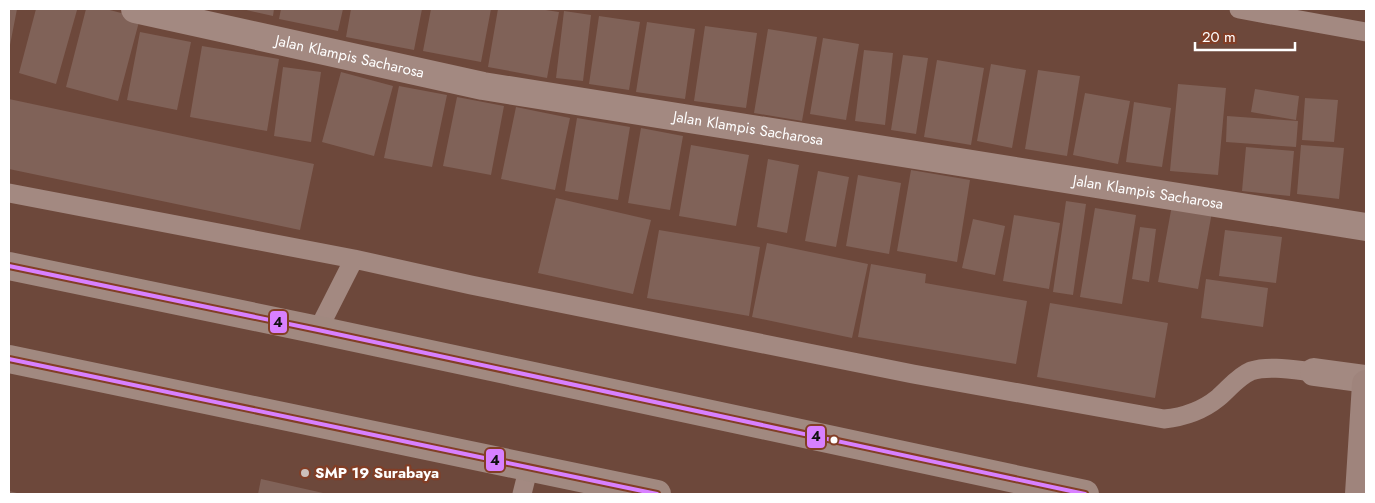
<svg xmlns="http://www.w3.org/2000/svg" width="1375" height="503" viewBox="0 0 1375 503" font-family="Jost,sans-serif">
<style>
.building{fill:#806258}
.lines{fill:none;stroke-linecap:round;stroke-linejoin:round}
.service{stroke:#a38981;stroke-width:19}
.minor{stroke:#a38981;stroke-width:28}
.secondary{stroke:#9f847c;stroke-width:28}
.primary{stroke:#a18980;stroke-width:28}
.bus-1-casing{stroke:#823e26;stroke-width:8}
.bus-1{stroke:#d880ff;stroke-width:4}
.bus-dot{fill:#fff;stroke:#823e26;stroke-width:2}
.poi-dot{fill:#ccbfba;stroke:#823e26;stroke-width:2}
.labels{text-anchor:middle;stroke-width:4.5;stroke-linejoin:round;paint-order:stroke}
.street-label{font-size:15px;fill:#fff;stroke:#823e26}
.poi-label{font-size:15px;font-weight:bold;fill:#fff;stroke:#823e26;text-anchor:start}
.line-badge{stroke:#823e26;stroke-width:2}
.pale-badge-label{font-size:14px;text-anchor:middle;font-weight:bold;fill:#111}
</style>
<rect width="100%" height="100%" fill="#6d483b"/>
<!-- building -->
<path class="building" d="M 9,9 L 17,9 L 10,45 L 9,45 Z
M 36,9 L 71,9 L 77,10 L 56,84 L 19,73 Z
M 86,9 L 106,9 L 140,18 L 118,101 L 66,87 Z
M 242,9 L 274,9 L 273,16 Z
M 281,9 L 343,9 L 338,31 L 279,19 Z
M 351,9 L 422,9 L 414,50 L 346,37 Z
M 431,9 L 491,9 L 481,62 L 423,51 Z
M 498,9 L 539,9 L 559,12 L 547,78 L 488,67 Z
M 564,11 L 591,15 L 583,81 L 556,78 Z
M 599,16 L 640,22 L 629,90 L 589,84 Z
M 647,22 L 695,29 L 685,99 L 636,92 Z
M 705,26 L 757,33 L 746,108 L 694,101 Z
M 768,29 L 817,37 L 802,121 L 754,113 Z
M 140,32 L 191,42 L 177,110 L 127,100 Z
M 823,38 L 859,44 L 846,120 L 810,114 Z
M 202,46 L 279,59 L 267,131 L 190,117 Z
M 864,50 L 893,53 L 885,125 L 855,121 Z
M 903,55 L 928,58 L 916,134 L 891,130 Z
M 937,60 L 984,68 L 971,145 L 924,137 Z
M 991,64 L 1026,70 L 1012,148 L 977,141 Z
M 283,67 L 321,72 L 311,142 L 274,136 Z
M 1038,70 L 1080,76 L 1067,156 L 1025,149 Z
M 341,72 L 393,86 L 374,156 L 322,142 Z
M 1178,84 L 1226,88 L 1218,175 L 1170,171 Z
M 399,86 L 447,95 L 432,167 L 384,158 Z
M 1255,89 L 1299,96 L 1296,120 L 1251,112 Z
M 1085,93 L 1130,101 L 1118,164 L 1073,155 Z
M 457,97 L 504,106 L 491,175 L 443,166 Z
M 1305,98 L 1338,100 L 1334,142 L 1302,140 Z
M 9,99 L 314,164 L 300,230 L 9,169 Z
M 1134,102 L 1171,108 L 1162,167 L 1126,162 Z
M 516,107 L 570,118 L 555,190 L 501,179 Z
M 1227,116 L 1298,121 L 1296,147 L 1226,142 Z
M 577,118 L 630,127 L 618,200 L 565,191 Z
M 641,128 L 683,136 L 670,210 L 628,203 Z
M 691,145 L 749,155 L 736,226 L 679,216 Z
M 1301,145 L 1344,148 L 1339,199 L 1297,194 Z
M 1246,147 L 1294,151 L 1290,196 L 1242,191 Z
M 768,159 L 799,165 L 787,233 L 757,227 Z
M 911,170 L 970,180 L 957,262 L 897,251 Z
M 818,171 L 849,177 L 836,247 L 805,241 Z
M 858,175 L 901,183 L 889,254 L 846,246 Z
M 556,198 L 651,220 L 633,294 L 538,273 Z
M 1066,201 L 1086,204 L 1073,295 L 1053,292 Z
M 1172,205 L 1212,212 L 1198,289 L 1158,282 Z
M 1095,208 L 1136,215 L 1122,304 L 1080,297 Z
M 1014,215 L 1060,223 L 1049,289 L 1003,281 Z
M 973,219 L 1005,226 L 995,275 L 962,268 Z
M 1140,227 L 1156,229 L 1149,282 L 1132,279 Z
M 659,230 L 760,247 L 749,316 L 647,298 Z
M 1225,230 L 1282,237 L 1276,283 L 1219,276 Z
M 767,243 L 868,264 L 852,338 L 752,317 Z
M 871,264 L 926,274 L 925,283 L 1027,301 L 1016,364 L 858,337 Z
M 1206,279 L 1268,288 L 1263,327 L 1201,318 Z
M 1050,303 L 1168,323 L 1155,398 L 1037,377 Z
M 261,479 L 323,493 L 323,494 L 258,494 Z
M 9,491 L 21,494 L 9,494 Z"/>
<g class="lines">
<!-- service -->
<path class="service" d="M 1239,9 L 1366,32
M 9,193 L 354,259
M 318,330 L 354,259 L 471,285 L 913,374 L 1164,419 C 1184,417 1202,411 1218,398 C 1229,389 1237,377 1251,371 C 1269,365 1295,370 1314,372
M 522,494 L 529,466"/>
<!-- minor -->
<g class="minor">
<path id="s1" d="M 135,9 L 483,86 L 1366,227"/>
<path d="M 1314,372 L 1366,379"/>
</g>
<!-- secondary -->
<path class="secondary" d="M 1359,494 L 1366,384"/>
<!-- primary -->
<path class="primary" d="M 9,266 L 318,330 L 1085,494
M 9,359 L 657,494"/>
<defs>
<path id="bus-1" d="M 9,266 L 318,330 L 1085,494
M 9,359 L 657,494"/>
</defs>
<!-- bus-1 casing -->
<use href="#bus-1" class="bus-1-casing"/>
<!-- bus-1 -->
<use href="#bus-1" class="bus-1"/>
</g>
<!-- markers -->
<circle class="bus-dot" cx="834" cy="440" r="4.5"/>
<circle class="poi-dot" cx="305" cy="473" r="5"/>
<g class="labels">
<!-- street labels -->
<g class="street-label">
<text dy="5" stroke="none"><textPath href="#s1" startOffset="220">Jalan Klampis Sacharosa</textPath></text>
<text dy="5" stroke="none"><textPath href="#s1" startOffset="625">Jalan Klampis Sacharosa</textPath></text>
<text dy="5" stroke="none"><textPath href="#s1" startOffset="1030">Jalan Klampis Sacharosa</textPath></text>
</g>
<!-- poi labels -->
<g class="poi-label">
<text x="315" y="478">SMP 19 Surabaya</text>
</g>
</g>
<g class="line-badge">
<rect x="269" y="310" width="19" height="24" rx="5" fill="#d880ff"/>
<rect x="806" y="425" width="20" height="24" rx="5" fill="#d880ff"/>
<rect x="485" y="448" width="20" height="24" rx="5" fill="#d880ff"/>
</g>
<g class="pale-badge-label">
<text x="278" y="327">4</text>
<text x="816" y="441">4</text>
<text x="495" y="465">4</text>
</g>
<!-- border -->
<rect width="1375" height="503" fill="none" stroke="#ffffff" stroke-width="20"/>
<!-- scale -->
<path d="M1195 42v8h100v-8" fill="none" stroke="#ffffff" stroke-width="2.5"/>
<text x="1202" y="42" font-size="15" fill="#ffffff" stroke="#823e26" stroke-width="4" paint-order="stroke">20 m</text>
</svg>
